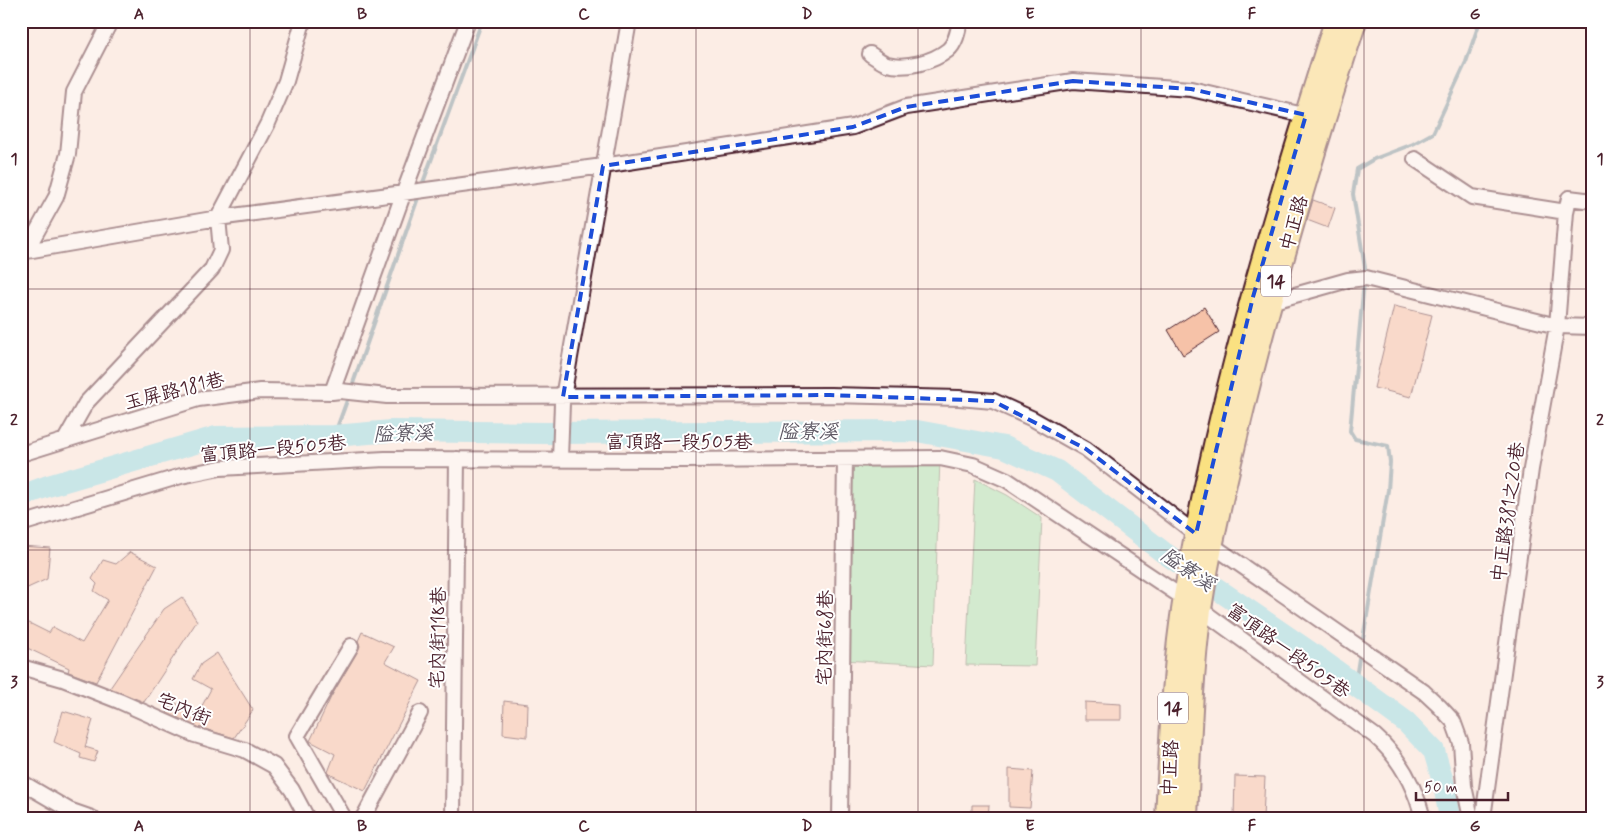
<svg xmlns="http://www.w3.org/2000/svg" width="1614" height="839" viewBox="0 0 1614 839" font-family="Mynerve,'LXGW WenKai TC',sans-serif">
<style>
.green{fill:#a2e7b3;stroke:#76836f}
.lines{fill:none;stroke-linecap:round;stroke-linejoin:round}
.stream{stroke:#72919d;stroke-width:4}
.river{stroke:#8ddde9;stroke-width:22}
.building{fill:#f6c2a8;stroke:#4a1f2b}
.street-casing{stroke:#4a1f2b;stroke-width:18}
.primary-casing{stroke:#4a1f2b;stroke-width:26}
.street{stroke:#fff;stroke-width:14}
.primary{stroke:#fae181;stroke-width:22}
.marked{fill:none;stroke:#1d4ed8;stroke-width:4;stroke-dasharray:10 6;stroke-linejoin:round}
.grid{fill:none;stroke:#4a1f2b;stroke-width:1;stroke-opacity:0.55}
.labels{text-anchor:middle;stroke-width:4;stroke-linejoin:round;paint-order:stroke}
.shield{fill:#fff;stroke:#80626b;stroke-width:1}
.shield-label{font-size:18px;font-weight:bold;fill:#4a1f2b}
.street-label{font-size:19px;fill:#4a1f2b;stroke:#fff}
.water-label{font-size:20px;font-style:italic;fill:#5e5864;stroke:#fff}
.neatline{fill:none;stroke:#4a1f2b;stroke-width:2}
.grid-label{font-size:16px;text-anchor:middle;font-weight:bold;fill:#4a1f2b}
</style>
<rect width="100%" height="100%" fill="#fcede5"/>
<filter id="ink" filterUnits="userSpaceOnUse"><feTurbulence type="fractalNoise" baseFrequency=".02" numOctaves="2"/><feDisplacementMap in="SourceGraphic" scale="10" xChannelSelector="R" yChannelSelector="G"/><feConvolveMatrix kernelMatrix="1 2 1 2 8 2 1 2 1" color-interpolation-filters="sRGB"/></filter>
<g filter="url(#ink)">
<!-- green -->
<path class="green" d="M 940,458 L 933,665 L 842,660 L 845,463 Z
M 975,479 L 1007,495 L 1042,518 L 1035,666 L 966,665 Z"/>
<g class="lines">
<!-- stream -->
<path class="stream" d="M 421,188 L 482,21
M 1364,275 L 1365,268 L 1353,194 L 1357,169 L 1374,159 L 1413,144 L 1433,133 L 1466,62 L 1480,21
M 351,389 L 419,195
M 334,436 L 349,395
M 1362,645 L 1388,490 L 1390,462 L 1388,446 L 1355,439 L 1350,431 L 1364,282
M 1355,684 L 1360,652"/>
<!-- river -->
<path class="river" d="M 21,496 L 48,486 L 216,437 L 334,436 L 392,431 L 546,433 L 917,431 L 1004,447 L 1057,471 L 1163,552 L 1317,657 L 1406,722 L 1434,751 L 1444,785 L 1450,818"/>
</g>
<!-- building -->
<path class="building" d="M 1313,200 L 1335,208 L 1328,228 L 1307,220 Z
M 1394,306 L 1432,315 L 1411,397 L 1374,388 Z
M 1204,307 L 1219,332 L 1183,355 L 1168,330 Z
M 21,546 L 50,548 L 47,579 L 21,591 Z
M 130,552 L 157,566 L 96,682 L 68,672 L 69,668 L 21,645 L 21,619 L 49,633 L 53,627 L 82,643 L 108,600 L 94,591 L 97,584 L 92,579 L 103,560 L 116,564 Z
M 182,597 L 197,621 L 144,702 L 110,688 L 164,609 Z
M 362,632 L 394,647 L 385,662 L 421,681 L 365,791 L 329,774 L 328,772 L 335,754 L 310,741 L 331,697 L 358,650 L 360,646 L 358,641 Z
M 217,653 L 253,710 L 234,738 L 198,727 L 167,713 L 174,702 L 197,715 L 211,689 L 193,679 L 201,664 Z
M 504,701 L 528,704 L 527,737 L 503,734 Z
M 1085,702 L 1121,704 L 1121,720 L 1085,720 Z
M 63,711 L 93,720 L 85,747 L 98,751 L 94,762 L 80,758 L 81,754 L 54,742 Z
M 1009,769 L 1033,771 L 1030,808 L 1009,807 Z
M 1235,776 L 1265,777 L 1263,818 L 1234,817 Z
M 972,805 L 989,805 L 988,818 L 972,818 Z"/>
<g class="lines">
<defs>
<path id="street" d="M 870,54 C 875,57 881,62 887,64 C 906,69 933,62 948,50 C 956,43 958,31 960,21
M 1415,159 L 1472,197 L 1566,212 L 1569,198 L 1593,201
M 26,251 L 56,197 L 68,154 L 74,92 L 110,22
M 21,252 L 218,218 L 603,166 L 853,127 L 906,107 L 1073,81 L 1191,89 L 1312,117
M 1265,301 L 1270,302 L 1348,280 L 1366,278 L 1557,326 L 1593,327
M 332,392 L 404,192 L 468,21
M 65,440 L 86,403 L 212,269 L 221,250 L 218,218 L 268,123 L 286,81 L 303,21
M 21,454 L 198,399 L 260,391 L 332,392 L 340,391 L 387,396 L 830,395 L 959,398 L 993,401 L 1033,419 L 1086,449 L 1196,534 L 1424,692 L 1439,706 L 1453,721 L 1461,743 L 1464,786 L 1471,818
M 560,459 L 562,403 L 629,21
M 21,524 L 181,476 L 220,468 L 385,459 L 685,460 L 940,458 L 973,465 L 1007,480 L 1200,609 L 1375,736 C 1399,757 1415,787 1423,818
M 21,667 L 63,679 L 119,701 L 195,735 L 245,750 L 274,766 L 292,790 L 307,818
M 21,782 L 69,810 L 92,818
M 344,818 L 297,736 L 351,646
M 363,818 L 420,713
M 453,818 L 457,459
M 840,818 L 845,459
M 1483,818 L 1531,469 L 1557,326 L 1566,212"/>
<path id="primary" d="M 1167,818 C 1171,744 1173,670 1185,597 C 1217,401 1276,210 1336,21
M 1186,818 C 1189,748 1191,678 1200,609 C 1209,549 1223,491 1237,432 C 1270,293 1311,157 1355,21"/>
</defs>
<!-- street casing -->
<use href="#street" class="street-casing"/>
<!-- primary casing -->
<use href="#primary" class="primary-casing"/>
<!-- street -->
<use href="#street" class="street"/>
<!-- primary -->
<use href="#primary" class="primary"/>
</g>
</g>
<!-- marked area -->
<path d="M0 0H1614V839H0ZM 1073,81 L 1191,89 L 1306,115 L 1253,297 L 1196,534 L 1086,449 L 993,401 L 830,395 L 563,397 L 603,166 L 853,127 L 906,107 Z" fill="#fcede5" fill-opacity=".55" fill-rule="evenodd"/>
<path class="marked" d="M 1073,81 L 1191,89 L 1306,115 L 1253,297 L 1196,534 L 1086,449 L 993,401 L 830,395 L 563,397 L 603,166 L 853,127 L 906,107 Z"/>
<!-- grid -->
<path class="grid" d="M 250,21 L 250,818M 473,21 L 473,818M 696,21 L 696,818M 918,21 L 918,818M 1141,21 L 1141,818M 1364,21 L 1364,818M 21,289 L 1593,289M 21,550 L 1593,550"/>
<g class="labels">
<!-- shield labels -->
<g class="shield">
<rect x="1261" y="265.5" width="30" height="31" rx="4"/>
<rect x="1158" y="692.5" width="30" height="31" rx="4"/>
</g>
<g class="shield-label">
<text x="1276" y="287">14</text>
<text x="1173" y="714">14</text>
</g>
<!-- street labels -->
<g class="street-label">
<text transform="translate(1293 223) rotate(-74)" y="7">中正路</text>
<text transform="translate(174 390) rotate(-14)" y="7">玉屏路181巷</text>
<text x="679" y="448">富頂路一段505巷</text>
<text transform="translate(273 448) rotate(-5)" y="7">富頂路一段505巷</text>
<text transform="translate(1507 512) rotate(-82)" y="7">中正路381之20巷</text>
<text transform="translate(437 638) rotate(-89)" y="7">宅內街118巷</text>
<text transform="translate(824 638) rotate(-89)" y="7">宅內街68巷</text>
<text transform="translate(1289 650) rotate(36)" y="7">富頂路一段505巷</text>
<text transform="translate(184 708) rotate(22)" y="7">宅內街</text>
<text transform="translate(1169 768) rotate(-87)" y="7">中正路</text>
</g>
<!-- water labels -->
<g class="water-label">
<text x="808" y="438">隘寮溪</text>
<text transform="translate(403 433) rotate(-2)" y="7">隘寮溪</text>
<text transform="translate(1188 569) rotate(35)" y="7">隘寮溪</text>
</g>
</g>
<!-- margin -->
<rect width="1614" height="839" fill="none" stroke="#fff" stroke-width="55"/>
<!-- scale -->
<path d="M1416 792v8h92v-8" fill="none" stroke="#4a1f2b" stroke-width="2.5"/>
<text x="1424" y="792" font-size="15" fill="#4a1f2b" stroke="#ffffff" stroke-width="4" paint-order="stroke">50 m</text>
<rect x="28" y="28" width="1558" height="784" class="neatline"/>
<g class="grid-label">
<text x="139" y="19">A</text>
<text x="362" y="19">B</text>
<text x="584" y="19">C</text>
<text x="807" y="19">D</text>
<text x="1030" y="19">E</text>
<text x="1252" y="19">F</text>
<text x="1475" y="19">G</text>
<text x="14" y="164">1</text>
<text x="1600" y="164">1</text>
<text x="14" y="425">2</text>
<text x="1600" y="425">2</text>
<text x="14" y="687">3</text>
<text x="1600" y="687">3</text>
<text x="139" y="831">A</text>
<text x="362" y="831">B</text>
<text x="584" y="831">C</text>
<text x="807" y="831">D</text>
<text x="1030" y="831">E</text>
<text x="1252" y="831">F</text>
<text x="1475" y="831">G</text>
</g>
</svg>
